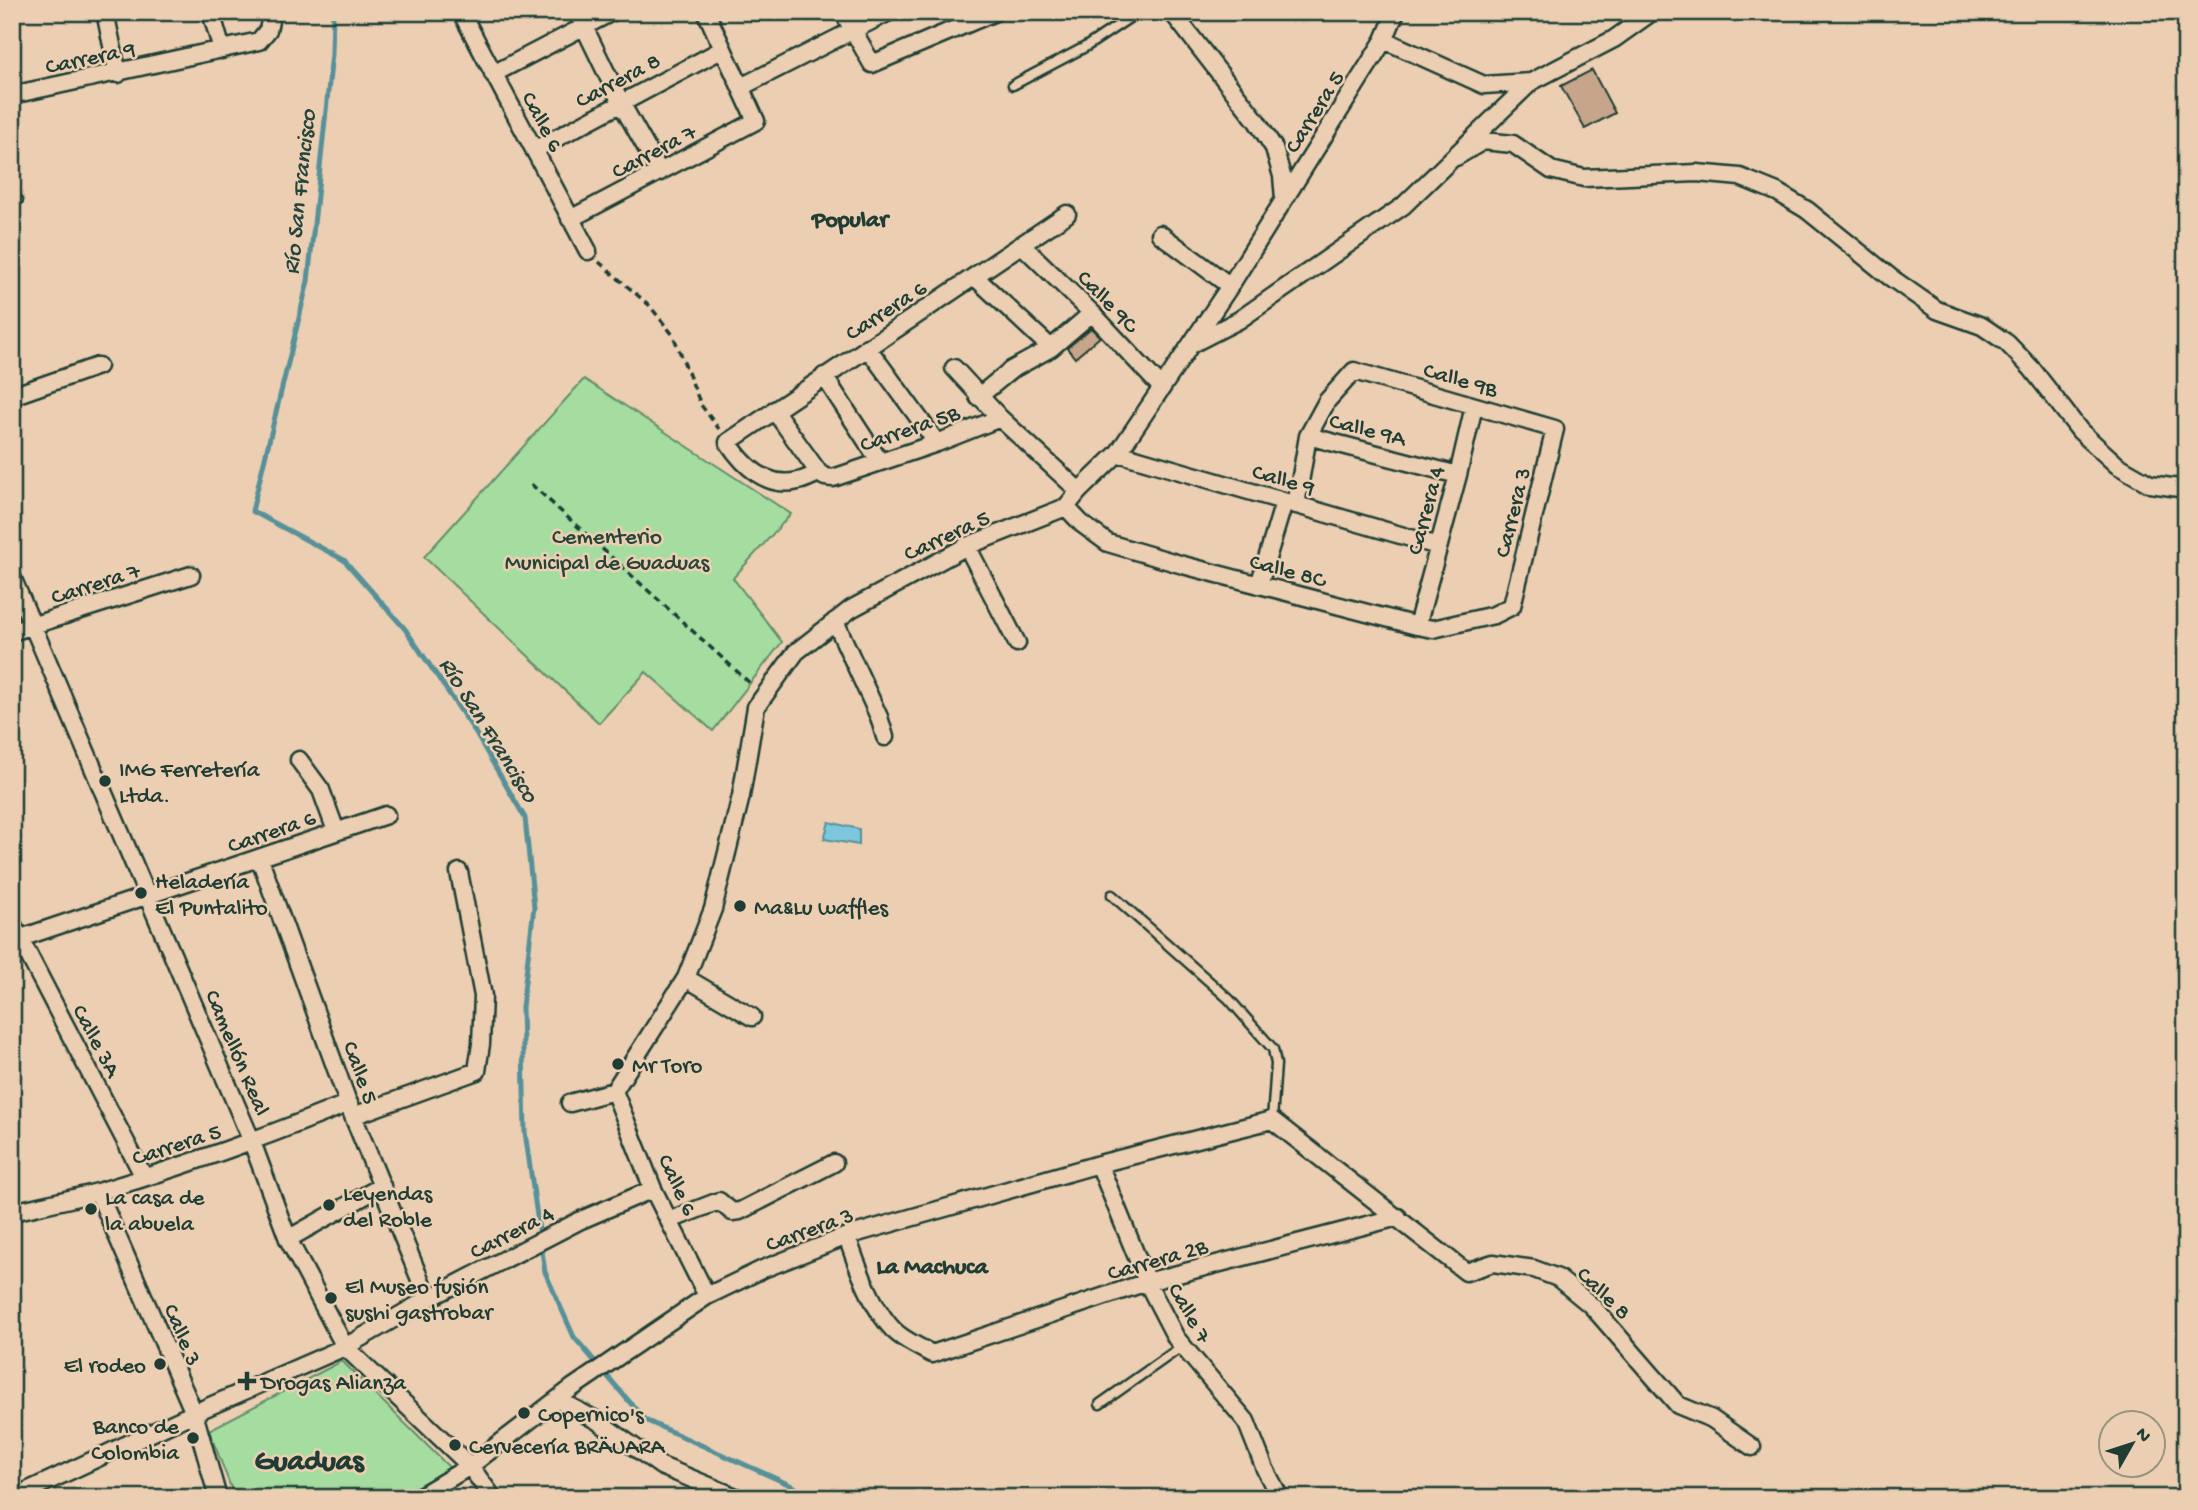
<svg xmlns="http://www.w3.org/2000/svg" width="2198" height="1510" viewBox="0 0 2198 1510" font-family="'Gochi Hand',sans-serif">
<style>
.green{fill:#a5dda1;stroke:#628d6a;stroke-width:2}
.water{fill:#7cc7dc;stroke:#579099;stroke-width:2}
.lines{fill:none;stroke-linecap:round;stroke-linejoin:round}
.stream{stroke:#579099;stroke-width:5}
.building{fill:#c6a58b;stroke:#1f3d34;stroke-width:2}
.lane-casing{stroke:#1f3d34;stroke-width:13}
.street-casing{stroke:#1f3d34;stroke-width:21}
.path{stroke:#1f3d34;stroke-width:3.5;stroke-dasharray:7 5;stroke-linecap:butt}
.lane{stroke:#eccfb2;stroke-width:8}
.street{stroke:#eccfb2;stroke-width:16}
.poi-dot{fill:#1f3d34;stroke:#eccfb2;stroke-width:2.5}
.labels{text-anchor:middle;stroke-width:5;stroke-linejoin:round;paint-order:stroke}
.street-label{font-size:23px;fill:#1f3d34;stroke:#eccfb2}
.park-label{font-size:23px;fill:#264539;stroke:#eccfb2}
.poi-label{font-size:23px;fill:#1f3d34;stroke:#eccfb2;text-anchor:start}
.water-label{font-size:24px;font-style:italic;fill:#24443c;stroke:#eccfb2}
.neighbourhood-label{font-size:24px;font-weight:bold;fill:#1f3d34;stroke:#eccfb2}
.district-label{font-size:30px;font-weight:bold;fill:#1f3d34;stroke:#eccfb2}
</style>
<rect width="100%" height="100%" fill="#eccfb2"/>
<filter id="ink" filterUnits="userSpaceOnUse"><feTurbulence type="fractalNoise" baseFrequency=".0143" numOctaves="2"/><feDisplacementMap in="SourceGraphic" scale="14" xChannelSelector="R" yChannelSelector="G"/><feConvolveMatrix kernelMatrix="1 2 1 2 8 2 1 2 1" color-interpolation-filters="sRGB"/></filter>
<g filter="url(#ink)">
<!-- green -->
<path class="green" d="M 584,379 L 791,514 L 733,578 L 782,642 L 713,731 L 646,672 L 599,723 L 424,557 Z
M 342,1361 L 450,1468 L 396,1498 L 235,1498 L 209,1430 Z"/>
<!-- water -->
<path class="water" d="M 829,822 L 859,829 L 859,845 L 824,839 Z"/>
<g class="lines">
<!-- stream -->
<path class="stream" d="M 333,12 L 332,54 L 308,281 L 252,511 L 344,560 L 405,629 L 472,727 L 525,818 L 534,907 L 522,1007 L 525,1132 L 545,1272 L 574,1337 L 645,1420 L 788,1484 L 814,1498"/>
</g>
<!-- building -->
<path class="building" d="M 1592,70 L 1615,113 L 1585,129 L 1561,86 Z
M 1091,328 L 1100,337 L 1075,358 L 1067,348 Z"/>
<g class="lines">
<defs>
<path id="lane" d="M 1013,85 L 1087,46 L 1138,12
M 12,201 L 18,200
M 1112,895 L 1229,999 L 1273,1049 L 1276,1064 L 1272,1120
M 1100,1404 L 1181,1347"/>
<path id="street" d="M 105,12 L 118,74
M 211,12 L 222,50
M 461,12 L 588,251
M 577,12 L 621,103 L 660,172
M 843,12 L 872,64 L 995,12
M 1172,12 L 1256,120 L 1274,148 L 1282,176 L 1284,199
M 1384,40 L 1484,85 L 1531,82
M 493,74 L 612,12
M 741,87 L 889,12
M 12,95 L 259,41 L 268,30 L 272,12
M 534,150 L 723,49
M 1456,157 L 1483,141 L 1513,144 L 1551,170 L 1584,178 L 1697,173 L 1740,177 L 1777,192 L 1807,210 L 1890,277 L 1937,310 L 1982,326 L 2007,343 L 2032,369 L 2080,431 L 2117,465 L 2150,484 L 2186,489
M 570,219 L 756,121 L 706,12
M 1160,234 L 1230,286
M 1022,245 L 1092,313 L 1162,388
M 975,277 L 1051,348
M 1194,343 L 1239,320 L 1403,206 L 1531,82 L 1614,39 L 1652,12
M 867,347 L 937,443
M 954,368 L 1000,418 L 1079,491
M 824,376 L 880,462
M 12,396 L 98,366
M 978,397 L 1011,370 L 1051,348 L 1092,313
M 774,410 L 819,473 L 825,477 L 833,478 L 937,443 L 1000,418
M 1308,436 L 1458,475
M 1118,453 L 1438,546
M 819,473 C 813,475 805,480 798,481 C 767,489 743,465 728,442 L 1067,214
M 1066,507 L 1082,524 L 1108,543 L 1183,565 L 1417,626 L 1433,629 L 1494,615 L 1512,606 L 1555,429 L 1354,371 L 1327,401 L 1308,436 L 1296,505
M 967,546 L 1017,643
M 12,577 L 252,1142 L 288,1239 L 345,1347 L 470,1466 L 493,1498
M 1259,585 L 1284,502
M 835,621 L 879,717 L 885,737
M 1417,626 L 1458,475 L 1474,406
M 12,632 L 191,575
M 299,760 L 321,790 L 336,831
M 260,859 L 353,1116 L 428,1299
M 12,923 L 144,1177
M 12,941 L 386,815
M 686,978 L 752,1017
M 614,1091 L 653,1189 L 707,1296
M 570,1103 L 614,1091 L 686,978 L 713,909 L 741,796 L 756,707 L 796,652 L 851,609 L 967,546 L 1066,507 L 1079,491 L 1118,453 L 1230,286 L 1384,40 L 1396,12
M 353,1116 L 477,1071 L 481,1044 L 483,996 L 459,872
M 1099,1164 L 1147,1282 L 1176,1338 L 1246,1421 L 1265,1469 L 1280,1498
M 98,1192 L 194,1413 L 218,1498
M 12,1212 C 42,1205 72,1199 101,1191 C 185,1166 268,1136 349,1103
M 670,1220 L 719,1201 L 732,1212 L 740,1211 L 834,1163
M 847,1236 C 856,1264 875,1316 898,1334 C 908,1342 921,1348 932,1354 L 1147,1282 L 1398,1217
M 288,1239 L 382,1186
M 558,1400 L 596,1420 L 661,1466 L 738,1498
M 12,1498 L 194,1413 L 345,1347 L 428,1299 L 581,1220 L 653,1189
M 417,1498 L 470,1466 L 572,1388 L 707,1296 L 763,1269 L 847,1236 L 1099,1164 L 1272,1120 L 1466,1272 L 1493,1263 L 1534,1269 L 1558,1278 L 1592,1306 L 1678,1405 L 1712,1419 L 1752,1447"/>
</defs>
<!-- lane casing -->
<use href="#lane" class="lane-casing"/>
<!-- street casing -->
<use href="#street" class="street-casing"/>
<!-- path -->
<path class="path" d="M 599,262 L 649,305 L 673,335 L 701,405 L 719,429
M 531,484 L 752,685"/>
<!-- lane -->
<use href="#lane" class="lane"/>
<!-- street -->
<use href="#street" class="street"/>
</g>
</g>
<!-- markers -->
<g class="poi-dot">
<circle cx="105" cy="781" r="7"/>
<circle cx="141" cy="893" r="7"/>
<circle cx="740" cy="906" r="7"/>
<circle cx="618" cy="1064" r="7"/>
<circle cx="329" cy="1205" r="7"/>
<circle cx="91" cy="1209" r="7"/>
<circle cx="331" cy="1298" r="7"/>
<circle cx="160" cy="1364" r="7"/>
<path d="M243.5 1370.5h7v7h7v7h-7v7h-7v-7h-7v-7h7z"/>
<circle cx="524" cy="1413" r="7"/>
<circle cx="193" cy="1438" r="7"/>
<circle cx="455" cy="1445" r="7"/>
</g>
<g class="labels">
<!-- street labels -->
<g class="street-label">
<text transform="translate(90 56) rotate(-12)" y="8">Carrera 9</text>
<text transform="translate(617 79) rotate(-28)" y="8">Carrera 8</text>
<text transform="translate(1313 111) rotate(-58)" y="8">Carrera 5</text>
<text transform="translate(544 121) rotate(62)" y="8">Calle 6</text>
<text transform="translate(653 150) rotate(-28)" y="8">Carrera 7</text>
<text transform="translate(1109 300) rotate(46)" y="8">Calle 9C</text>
<text transform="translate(885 309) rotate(-33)" y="8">Carrera 6</text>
<text transform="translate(1461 378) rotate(16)" y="8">Calle 9B</text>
<text transform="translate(909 427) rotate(-19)" y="8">Carrera 5B</text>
<text transform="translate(1368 428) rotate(14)" y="8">Calle 9A</text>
<text transform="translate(1284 478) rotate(16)" y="8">Calle 9</text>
<text transform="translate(1424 510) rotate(-75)" y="8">Carrera 4</text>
<text transform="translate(1511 512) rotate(-76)" y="8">Carrera 3</text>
<text transform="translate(946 534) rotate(-25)" y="8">Carrera 5</text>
<text transform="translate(1288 569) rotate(15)" y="8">Calle 8C</text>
<text transform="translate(95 582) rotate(-18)" y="8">Carrera 7</text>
<text transform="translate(271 830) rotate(-19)" y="8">Carrera 6</text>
<text transform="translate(98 1040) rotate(62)" y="8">Calle 3A</text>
<text transform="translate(239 1052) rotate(67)" y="8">Camellón Real</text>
<text transform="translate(362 1072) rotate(70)" y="8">Calle 5</text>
<text transform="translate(176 1143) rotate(-18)" y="8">Carrera 5</text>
<text transform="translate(679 1184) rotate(65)" y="8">Calle 6</text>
<text transform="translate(809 1228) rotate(-20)" y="8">Carrera 3</text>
<text transform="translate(511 1231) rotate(-27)" y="8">Carrera 4</text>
<text transform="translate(1157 1258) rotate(-16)" y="8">Carrera 2B</text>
<text transform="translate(1605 1292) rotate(44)" y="8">Calle 8</text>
<text transform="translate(1191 1312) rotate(60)" y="8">Calle 7</text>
<text transform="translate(184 1334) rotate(67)" y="8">Calle 3</text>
</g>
<!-- park labels -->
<g class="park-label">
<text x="607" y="543">Cementerio<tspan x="607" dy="26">Municipal de Guaduas</tspan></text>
</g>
<!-- poi labels -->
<g class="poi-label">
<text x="119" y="776">IMG Ferretería<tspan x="119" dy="26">Ltda.</tspan></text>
<text x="155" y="888">Heladería<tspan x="155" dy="26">El Puntalito</tspan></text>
<text x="754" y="914">Ma&amp;Lu waffles</text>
<text x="632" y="1072">Mr Toro</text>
<text x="343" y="1200">Leyendas<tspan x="343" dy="26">del Roble</tspan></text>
<text x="105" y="1204">La casa de<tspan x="105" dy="26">la abuela</tspan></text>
<text x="345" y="1293">El Museo fusión<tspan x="345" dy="26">sushi gastrobar</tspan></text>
<text x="146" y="1372" text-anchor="end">El rodeo</text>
<text x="261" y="1389">Drogas Alianza</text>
<text x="538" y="1421">Copernico's</text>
<text x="179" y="1433" text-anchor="end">Banco de<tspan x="179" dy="26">Colombia</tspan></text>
<text x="469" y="1453">Cervecería BRÄUARA</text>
</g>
<!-- water labels -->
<g class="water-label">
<text transform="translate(298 192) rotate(-84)" y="8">Río San Francisco</text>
<text transform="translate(490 729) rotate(58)" y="8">Río San Francisco</text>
</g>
<!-- neighbourhood labels -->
<g class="neighbourhood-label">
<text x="850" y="226">Popular</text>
<text x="932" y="1273">La Machuca</text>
</g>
<!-- district labels -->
<g class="district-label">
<text x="309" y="1469">Guaduas</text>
</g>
</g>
<!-- margin -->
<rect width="2198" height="1510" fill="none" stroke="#eccfb2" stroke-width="42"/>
<rect x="21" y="21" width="2156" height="1468" fill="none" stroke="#1f3d34" stroke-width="2.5" filter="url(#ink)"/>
<!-- north arrow -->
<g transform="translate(2132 1444) rotate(51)"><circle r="33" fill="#eccfb2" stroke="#9a9580" stroke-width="2"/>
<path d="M0-5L12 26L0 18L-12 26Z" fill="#1f3d34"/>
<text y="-10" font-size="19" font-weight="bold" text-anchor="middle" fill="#1f3d34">N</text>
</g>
</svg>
